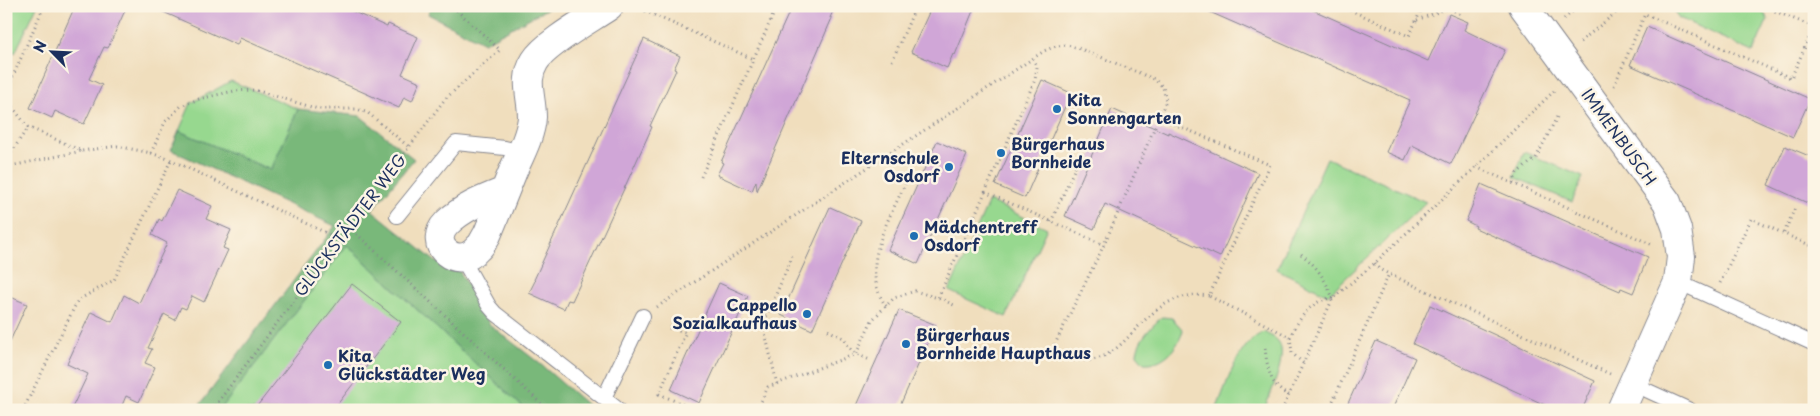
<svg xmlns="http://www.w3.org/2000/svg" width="1820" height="416" viewBox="0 0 1820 416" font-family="'Playpen Sans',sans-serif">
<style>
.green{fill:#97d88f;stroke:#598476}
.forest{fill:#79b87a;stroke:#4a746c}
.building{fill:#d0a6d7}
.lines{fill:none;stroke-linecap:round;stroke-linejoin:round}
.lane-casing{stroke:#86868e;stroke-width:16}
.street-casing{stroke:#86868e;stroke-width:30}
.path{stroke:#86868e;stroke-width:3;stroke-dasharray:1 4;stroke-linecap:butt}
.lane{stroke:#fff;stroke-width:14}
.street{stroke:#fff;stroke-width:28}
.poi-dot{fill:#1f6fb2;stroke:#fcf5e5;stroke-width:2}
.labels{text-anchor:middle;stroke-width:5;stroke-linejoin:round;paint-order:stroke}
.poi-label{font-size:16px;font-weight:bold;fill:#1b2f5e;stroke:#fcf5e5;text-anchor:start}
.street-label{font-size:16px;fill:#1b2f5e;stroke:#fcf5e5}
</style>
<rect width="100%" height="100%" fill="#fcf5e5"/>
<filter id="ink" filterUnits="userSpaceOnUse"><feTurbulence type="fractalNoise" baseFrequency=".02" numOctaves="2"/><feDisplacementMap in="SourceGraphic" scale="10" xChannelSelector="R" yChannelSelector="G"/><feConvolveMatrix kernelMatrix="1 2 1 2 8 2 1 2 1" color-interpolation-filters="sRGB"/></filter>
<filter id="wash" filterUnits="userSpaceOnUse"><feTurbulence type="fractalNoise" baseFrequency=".0096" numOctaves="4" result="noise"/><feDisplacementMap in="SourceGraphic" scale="20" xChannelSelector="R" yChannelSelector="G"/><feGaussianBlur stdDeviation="1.12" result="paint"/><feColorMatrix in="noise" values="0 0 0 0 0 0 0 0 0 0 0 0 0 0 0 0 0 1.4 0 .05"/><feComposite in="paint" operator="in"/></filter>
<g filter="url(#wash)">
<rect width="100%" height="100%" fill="#f0debd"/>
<!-- green -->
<path class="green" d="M 6,6 L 37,6 L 15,53 L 6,46 Z
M 1670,6 L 1759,6 L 1768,19 L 1753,52 L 1679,18 Z
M 231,81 L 298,109 L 271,170 L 179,131 L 191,103 Z
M 1524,152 L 1583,177 L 1572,202 L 1514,177 Z
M 1327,158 L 1426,202 L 1328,295 L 1277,269 Z
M 989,201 L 1047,228 L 1006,317 L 949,291 Z
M 347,245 L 526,410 L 220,410 Z
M 1162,317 L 1172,318 L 1183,330 C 1179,347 1163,365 1144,363 L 1137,355 C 1137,341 1152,326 1162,317 Z
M 1264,332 C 1268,335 1275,337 1278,341 C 1289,354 1270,395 1264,410 L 1216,410 C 1227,385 1237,343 1264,332 Z"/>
<!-- forest -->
<path class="forest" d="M 431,6 L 552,6 L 484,43 L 428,14 Z
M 298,109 L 360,116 L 414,159 L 372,210 L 436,262 L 459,270 L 490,325 L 539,363 L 593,410 L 526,410 L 347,245 L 220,410 L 196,410 L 335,226 L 171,150 L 179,131 L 271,170 Z"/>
<g id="blocks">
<!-- building -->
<path class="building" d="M 75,6 L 127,6 L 108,48 L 104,47 L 89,79 L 102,85 L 84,124 L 55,111 L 52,118 L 30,108 Z
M 150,6 L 341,6 L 387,27 L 388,24 L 418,37 L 402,74 L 420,82 L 412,101 L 404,97 L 399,108 L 240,38 L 237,45 Z
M 792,6 L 835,6 L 830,18 L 832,18 L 757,191 L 756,181 L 752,191 L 717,175 L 723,163 L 721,162 Z
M 932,6 L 975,6 L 955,55 L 953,54 L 947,68 L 911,52 Z
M 1196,6 L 1304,6 L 1428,61 L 1449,14 L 1468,22 L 1464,30 L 1505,50 L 1451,164 L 1412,145 L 1405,160 L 1386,152 L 1410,100 Z
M 1647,27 L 1810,99 L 1793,137 L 1630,65 Z
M 644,39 L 680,56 L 674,69 L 676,70 L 650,126 L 652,127 L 623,191 L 572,301 L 568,300 L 564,309 L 529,293 L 535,281 L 534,280 Z
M 1042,80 L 1071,93 L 1025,198 L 995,185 Z
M 1112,109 L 1168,134 L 1168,132 L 1258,173 L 1220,257 L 1105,204 L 1094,229 L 1065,216 Z
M 937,141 L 967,155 L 918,264 L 888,250 Z
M 1785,146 L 1814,158 L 1814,206 L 1768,185 Z
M 1481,184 L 1648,257 L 1633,293 L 1621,288 L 1620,291 L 1475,228 L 1476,226 L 1466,221 Z
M 177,190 L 212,206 L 206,219 L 231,230 L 223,248 L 228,250 L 204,302 L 192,296 L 186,309 L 181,307 L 175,320 L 164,314 L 148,348 L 152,349 L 145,363 L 155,367 L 139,402 L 126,396 L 120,410 L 71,410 L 88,374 L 67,364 L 91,312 L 112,322 L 124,295 L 139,303 L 167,243 L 152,235 L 159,219 L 162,221 Z
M 830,207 L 861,221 L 812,330 L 781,315 Z
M 719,283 L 748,296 L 699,403 L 671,390 Z
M 352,284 L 401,322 L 333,410 L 254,410 Z
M 6,295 L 27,304 L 6,350 Z
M 1430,305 L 1595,381 L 1582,410 L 1556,410 L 1413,344 Z
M 899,310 L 936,325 L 898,410 L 854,410 Z
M 1376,341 L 1415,358 L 1392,410 L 1345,410 Z"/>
</g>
</g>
<g filter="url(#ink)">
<use href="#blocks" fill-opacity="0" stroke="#86868e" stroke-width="1"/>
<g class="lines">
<defs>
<path id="lane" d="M 397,216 L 456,143 L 505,148 L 522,152
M 462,258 L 489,306 L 495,313 L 619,410
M 1678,282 L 1814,344
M 1633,384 L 1690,410
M 604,398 L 643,316"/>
<path id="street" d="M 1523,6 L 1667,202 L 1677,229 L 1681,257 L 1678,282 L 1621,410
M 505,191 C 485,199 463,207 447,223 C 425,245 458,272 478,248 C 482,245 484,239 487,235 C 496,214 504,193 513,171 C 520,155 531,135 532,117 C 532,96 523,80 535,61 C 546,43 590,19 609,6"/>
</defs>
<!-- lane casing -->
<use href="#lane" class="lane-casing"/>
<!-- street casing -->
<use href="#street" class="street-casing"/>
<!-- path -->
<path class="path" d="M 1341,6 L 1409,36 L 1423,6
M 645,11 L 753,59
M 1564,19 L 1579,6
M 1417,20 L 1448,8 L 1461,14
M 1580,42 L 1624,6
M 892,61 L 916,6
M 1614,86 L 1645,14 L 1791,78 L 1814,27 L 1772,10 L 1769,6
M 6,96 L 13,76 L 44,6
M 6,99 L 28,127 L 82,151 L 117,146 L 151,153 L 171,160 L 339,239
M 1160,118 L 1270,165 L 1209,296 L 1290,337 L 1292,353 L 1303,363
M 151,153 L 165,122 L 181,106 L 199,99 L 234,91 L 255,90 L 318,109 L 357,109 L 368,113 L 409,147
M 6,161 L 28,127
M 6,167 L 82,151
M 1476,167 L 1653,245
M 701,177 L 777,6
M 1513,183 L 1517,173 L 1536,158 L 1558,115
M 985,192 L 1104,245
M 1051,222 L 1081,154
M 349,227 L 548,410
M 1784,233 L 1795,208
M 1375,263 L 1379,269 L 1389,274 L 1610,374
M 1720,283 L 1751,219 L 1814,247
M 939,298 L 956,306
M 886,306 C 858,267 889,220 906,182
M 657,307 L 1044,51 L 1056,46 L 1067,45 L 1081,49 L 1154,79 L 1163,87 L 1166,101 L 1104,245 L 1052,350
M 669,328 L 686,332 L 659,394 L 696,410
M 828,330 L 845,339 C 849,351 858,355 870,360
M 1290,337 C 1299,319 1311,299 1333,298 C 1324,278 1318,267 1301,254
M 1265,348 C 1267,366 1270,388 1289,395
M 1050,355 C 1065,358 1080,363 1096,359 C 1111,355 1122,344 1133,332 C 1155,309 1175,291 1209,296
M 777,384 L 763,324 L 794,253
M 23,410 L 78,300 L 114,280 L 171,160
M 212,410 L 445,99 L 500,50 L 452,6
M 757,410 L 768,387 L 856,354 L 872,320 L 894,298 L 915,291 L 938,298 L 1035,80 L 1037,67 L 1033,59
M 1282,410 L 1333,298 L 1375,263 L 1476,167 L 1555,90
M 1329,410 L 1389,274
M 1476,410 L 1479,410"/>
<!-- lane -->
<use href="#lane" class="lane"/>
<!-- street -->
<use href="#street" class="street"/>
</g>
</g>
<!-- markers -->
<g class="poi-dot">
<circle cx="1057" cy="109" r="5"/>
<circle cx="1001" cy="153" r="5"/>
<circle cx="949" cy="167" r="5"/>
<circle cx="914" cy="236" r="5"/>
<circle cx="807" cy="314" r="5"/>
<circle cx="906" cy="344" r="5"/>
<circle cx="328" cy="365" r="5"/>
</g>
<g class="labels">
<!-- poi labels -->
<g class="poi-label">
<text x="1067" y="106">Kita<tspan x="1067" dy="18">Sonnengarten</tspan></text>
<text x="1011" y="150">Bürgerhaus<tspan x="1011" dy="18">Bornheide</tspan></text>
<text x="939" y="164" text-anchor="end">Elternschule<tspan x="939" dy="18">Osdorf</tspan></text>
<text x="924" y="233">Mädchentreff<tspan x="924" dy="18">Osdorf</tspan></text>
<text x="797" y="311" text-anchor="end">Cappello<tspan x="797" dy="18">Sozialkaufhaus</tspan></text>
<text x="916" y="341">Bürgerhaus<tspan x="916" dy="18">Bornheide Haupthaus</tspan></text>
<text x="338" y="362">Kita<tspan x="338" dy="18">Glückstädter Weg</tspan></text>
</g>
<!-- street labels -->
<g class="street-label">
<text transform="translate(1619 137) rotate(54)" y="6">IMMENBUSCH</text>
<text transform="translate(350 225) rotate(-53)" y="6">GLÜCKSTÄDTER WEG</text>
</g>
</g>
<!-- margin -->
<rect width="1820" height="416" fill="none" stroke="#fcf5e5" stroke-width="25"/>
<!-- north arrow -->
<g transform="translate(52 52) rotate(294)" stroke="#fcf5e5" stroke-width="4" paint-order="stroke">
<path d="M0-4L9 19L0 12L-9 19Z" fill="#1b2f5e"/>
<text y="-8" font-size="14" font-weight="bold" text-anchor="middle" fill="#1b2f5e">N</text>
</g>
</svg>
